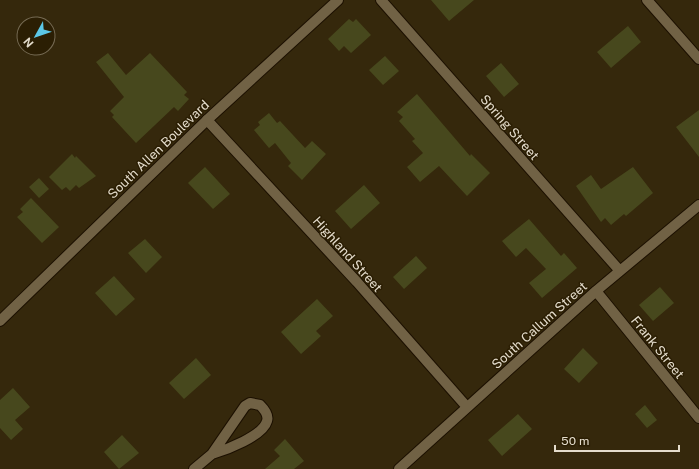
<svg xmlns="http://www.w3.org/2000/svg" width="699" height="469" viewBox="0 0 699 469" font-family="'Public Sans',sans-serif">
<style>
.building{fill:#47481d}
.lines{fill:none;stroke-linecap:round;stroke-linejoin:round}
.minor-casing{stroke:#1c1000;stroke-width:12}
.tertiary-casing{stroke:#1c1000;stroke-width:12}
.minor{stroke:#716245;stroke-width:10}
.tertiary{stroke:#716245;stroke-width:10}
.labels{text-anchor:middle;stroke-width:3;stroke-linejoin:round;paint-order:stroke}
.street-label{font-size:13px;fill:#e4dccc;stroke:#2b1e03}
</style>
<rect width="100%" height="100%" fill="#35280c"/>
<!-- building -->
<path class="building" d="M 431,0 L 474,0 L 449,21 Z
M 349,19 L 353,22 L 356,19 L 371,35 L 351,53 L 344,46 L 339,51 L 328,39 Z
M 628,26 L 641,42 L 611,68 L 597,52 Z
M 108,53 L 126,75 L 150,53 L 187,92 L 184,95 L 189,99 L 178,111 L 174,107 L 136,143 L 112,117 L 114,115 L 110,111 L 124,97 L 96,62 Z
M 385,56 L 399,71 L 383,85 L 369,70 Z
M 501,63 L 519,84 L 504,97 L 486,76 Z
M 417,94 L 470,156 L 471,154 L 490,173 L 467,196 L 439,166 L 420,182 L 407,167 L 423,153 L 412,141 L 415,139 L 399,121 L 403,117 L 397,112 Z
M 699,110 L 699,157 L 676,127 Z
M 269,113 L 277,123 L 280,121 L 305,148 L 312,141 L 326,154 L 302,180 L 288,166 L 291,163 L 275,143 L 269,148 L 254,130 L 260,125 L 258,122 Z
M 72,154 L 75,158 L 76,156 L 96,176 L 79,188 L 76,185 L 70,191 L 66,187 L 62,190 L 49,177 Z
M 205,167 L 230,194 L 213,209 L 188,183 Z
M 633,167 L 653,193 L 626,216 L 624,214 L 611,225 L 605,218 L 601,222 L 576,186 L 591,175 L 601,189 Z
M 39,178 L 49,189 L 39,198 L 29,187 Z
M 364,185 L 380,203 L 351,229 L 335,211 Z
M 31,198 L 59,227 L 42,243 L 17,217 L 23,212 L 20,209 Z
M 529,219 L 561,256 L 564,253 L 577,268 L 542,298 L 529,283 L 546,269 L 526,248 L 516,257 L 502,241 Z
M 145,239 L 162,257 L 146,273 L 128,253 Z
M 416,256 L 427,268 L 404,289 L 393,277 Z
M 114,276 L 135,299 L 116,316 L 95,293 Z
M 660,287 L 674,303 L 653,321 L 639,305 Z
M 317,299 L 333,316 L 316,331 L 321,336 L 301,354 L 281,332 Z
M 583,348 L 598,363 L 579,383 L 564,369 Z
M 196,358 L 211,375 L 184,399 L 169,383 Z
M 13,388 L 30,407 L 15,420 L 23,429 L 11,440 L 0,428 L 0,400 Z
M 645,405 L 657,420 L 647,428 L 635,414 Z
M 518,414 L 532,429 L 502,456 L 488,440 Z
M 122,435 L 139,453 L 119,469 L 104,452 Z
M 285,439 L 304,461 L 294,469 L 265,469 L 280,456 L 274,450 Z"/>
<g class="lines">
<defs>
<path id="minor" d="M 381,0 L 620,271
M 647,0 L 699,59
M 207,120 L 357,282 L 467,407
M 596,291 L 699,418
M 194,469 L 212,454 L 245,406 L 250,403 L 260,405 C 264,409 269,415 267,421 C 263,436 226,450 212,454
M 399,469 L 596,291 L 699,205"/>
<path id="tertiary" d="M 0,321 L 207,120 L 338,0"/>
</defs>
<!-- minor casing -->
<use href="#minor" class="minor-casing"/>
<!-- tertiary casing -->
<use href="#tertiary" class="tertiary-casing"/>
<!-- minor -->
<use href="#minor" class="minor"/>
<!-- tertiary -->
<use href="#tertiary" class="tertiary"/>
</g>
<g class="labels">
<!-- street labels -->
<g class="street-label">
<text transform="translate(510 127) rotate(49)" y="5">Spring Street</text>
<text transform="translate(158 149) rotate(-44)" y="5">South Allen Boulevard</text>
<text transform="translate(348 254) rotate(48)" y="5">Highland Street</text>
<text transform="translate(539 325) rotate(-42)" y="5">South Callum Street</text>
<text transform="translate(658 347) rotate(51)" y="5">Frank Street</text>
</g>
</g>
<!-- north arrow -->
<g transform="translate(36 36) rotate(230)"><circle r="19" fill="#2b1e03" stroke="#756a53"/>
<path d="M0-3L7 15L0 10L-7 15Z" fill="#5cc7e7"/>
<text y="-6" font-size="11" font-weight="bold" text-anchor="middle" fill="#e4dccc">N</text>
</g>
<!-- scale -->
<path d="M555 445v6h124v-6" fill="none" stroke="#e4dccc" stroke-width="2"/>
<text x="561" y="445" font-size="12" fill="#e4dccc" stroke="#2b1e03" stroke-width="3" paint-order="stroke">50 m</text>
</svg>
